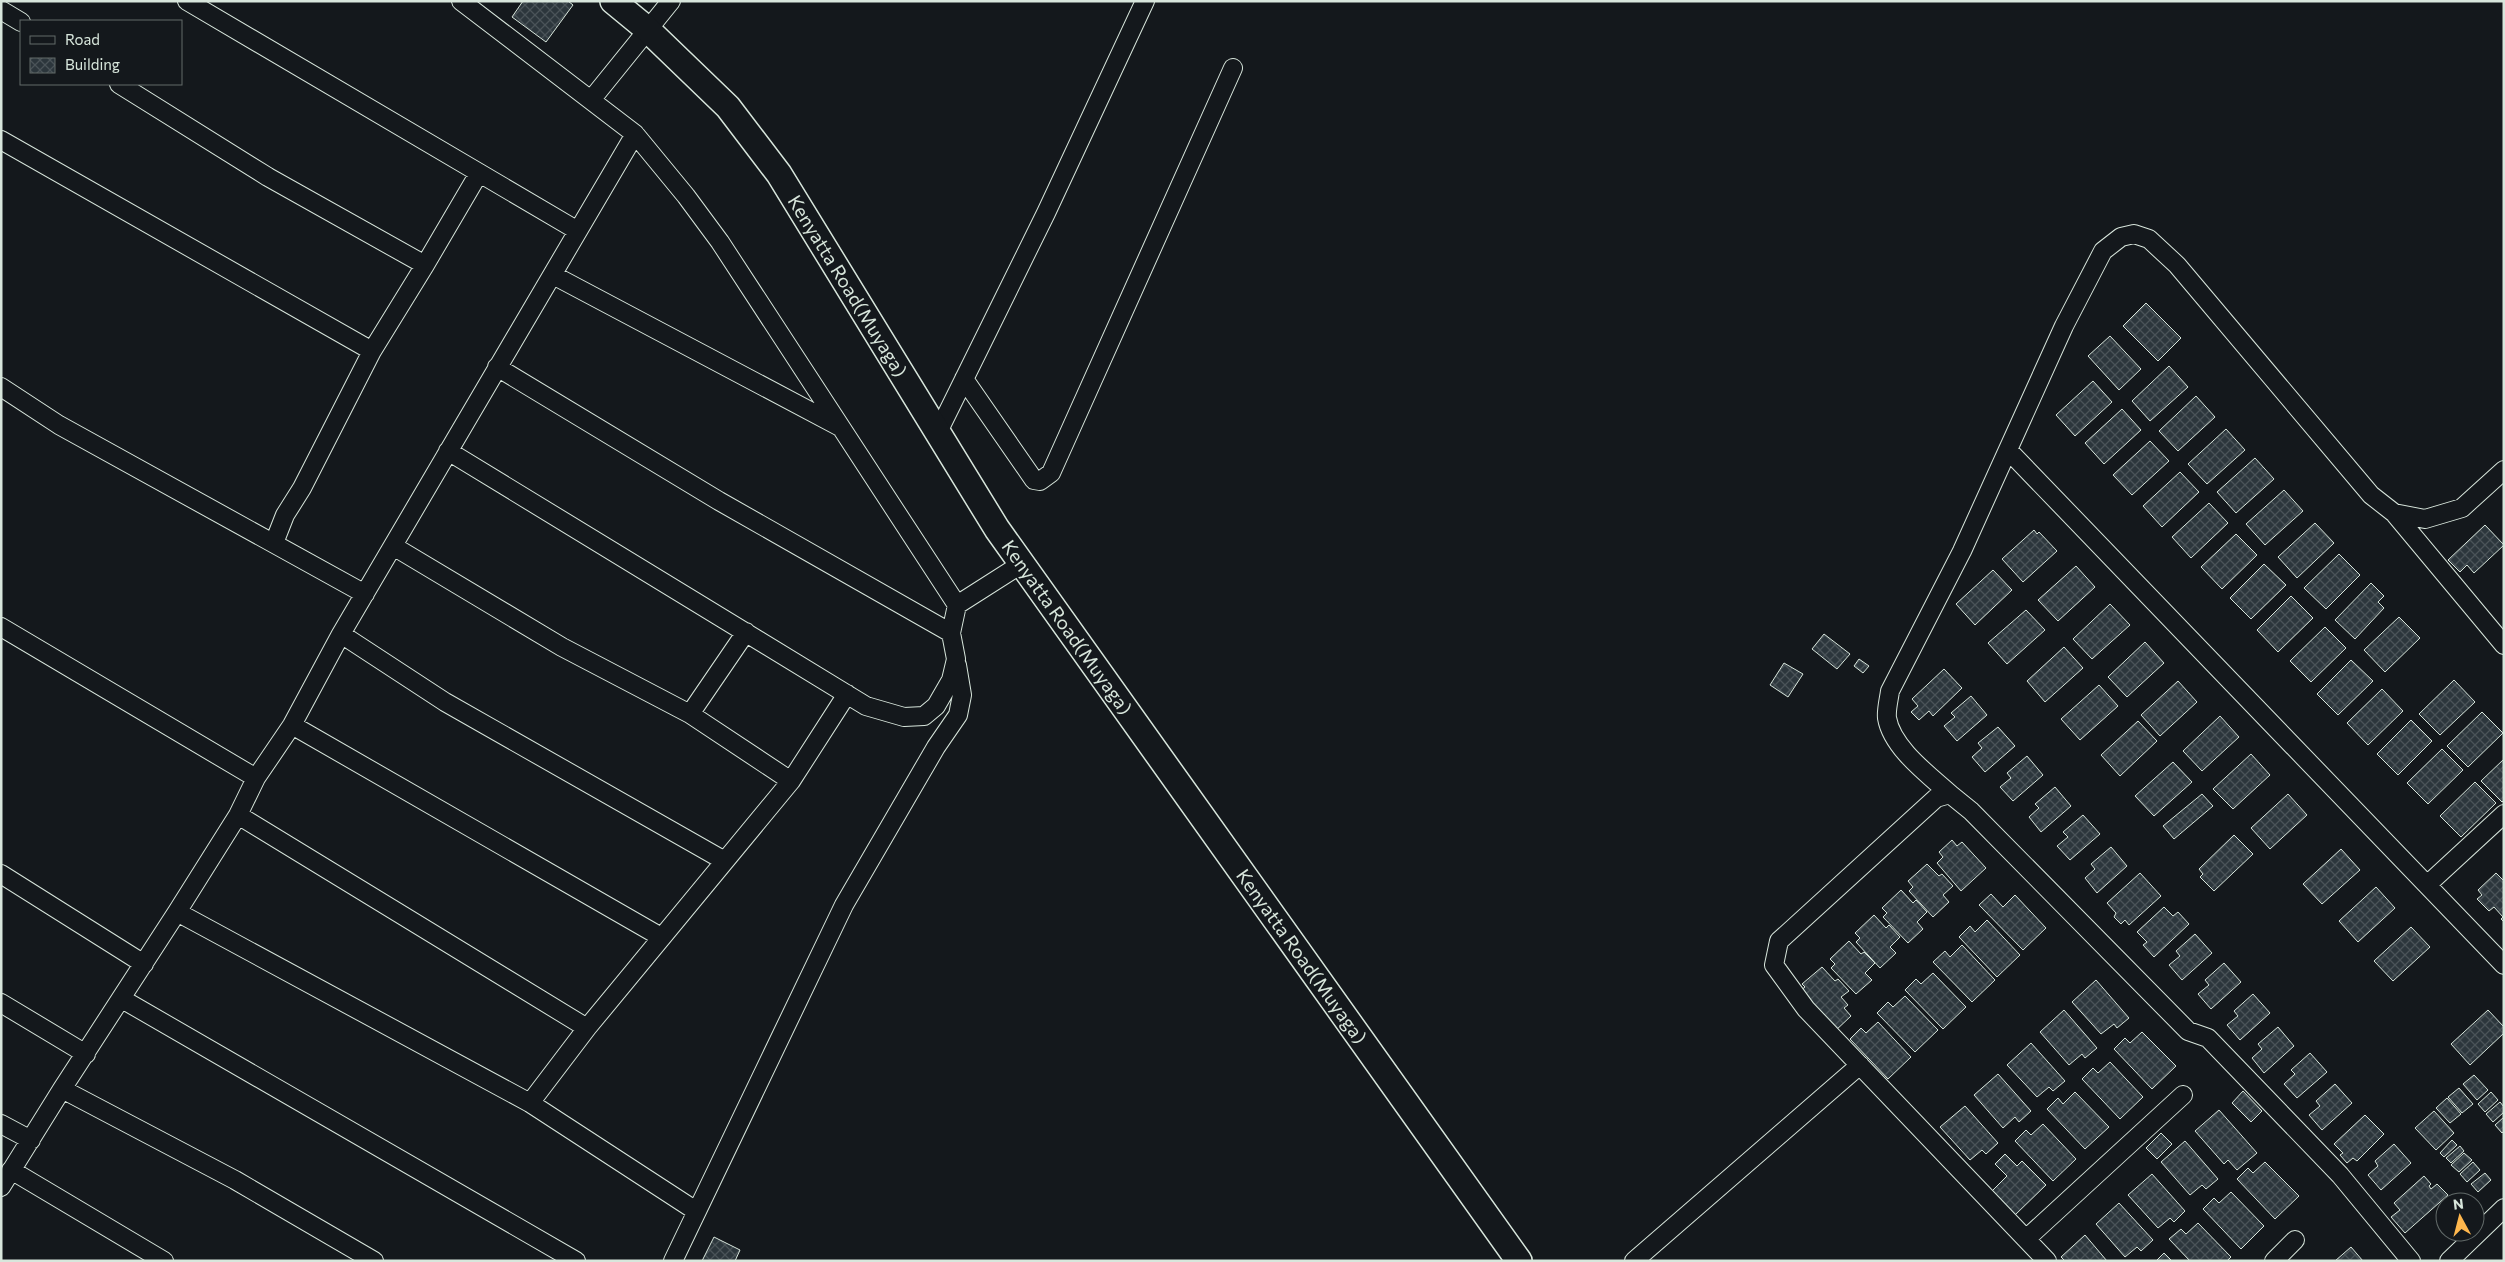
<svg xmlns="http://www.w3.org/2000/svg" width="2505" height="1262" viewBox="0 0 2505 1262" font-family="Commissioner,sans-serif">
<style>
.building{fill:url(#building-cross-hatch);stroke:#d8e6dc}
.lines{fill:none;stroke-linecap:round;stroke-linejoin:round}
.minor-casing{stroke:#d8e6dc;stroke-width:20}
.secondary-casing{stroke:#d8e6dc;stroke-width:28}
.minor{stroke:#14181c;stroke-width:18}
.secondary{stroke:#14181c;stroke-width:25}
.labels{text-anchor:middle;stroke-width:4;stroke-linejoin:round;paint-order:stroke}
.street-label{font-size:19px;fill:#d8e6dc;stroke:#14181c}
</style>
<defs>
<pattern id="building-cross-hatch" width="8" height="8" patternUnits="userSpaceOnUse" patternTransform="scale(1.25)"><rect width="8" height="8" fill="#2c363c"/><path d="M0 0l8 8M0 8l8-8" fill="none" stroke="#4a5358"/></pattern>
</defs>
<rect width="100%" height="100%" fill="#14181c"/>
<!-- building -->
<path class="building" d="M 523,1 L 568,1 L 573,5 L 546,42 L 512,17 Z
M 2146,303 L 2181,338 L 2158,361 L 2123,326 Z
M 2110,336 L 2141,369 L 2119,390 L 2088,356 Z
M 2169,366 L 2188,387 L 2150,421 L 2132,401 Z
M 2093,381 L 2112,402 L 2075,436 L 2056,415 Z
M 2196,396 L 2215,417 L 2178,451 L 2159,431 Z
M 2122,409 L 2141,430 L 2104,464 L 2085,443 Z
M 2226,429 L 2245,450 L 2207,484 L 2188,464 Z
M 2150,441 L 2169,461 L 2132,495 L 2113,475 Z
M 2255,458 L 2274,479 L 2236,513 L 2217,492 Z
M 2180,472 L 2199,492 L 2162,527 L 2143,506 Z
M 2284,490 L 2303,511 L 2265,545 L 2246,524 Z
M 2209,503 L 2228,523 L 2191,558 L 2172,537 Z
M 2315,523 L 2334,543 L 2297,578 L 2278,557 Z
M 2485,525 L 2504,545 L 2474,573 L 2467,565 L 2460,572 L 2448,560 Z
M 2034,530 L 2037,534 L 2039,532 L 2057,551 L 2023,582 L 2002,559 Z
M 2236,534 L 2257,555 L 2222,589 L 2201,567 Z
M 2339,554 L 2360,575 L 2326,609 L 2304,588 Z
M 2264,564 L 2286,585 L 2251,619 L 2230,598 Z
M 2076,566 L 2095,587 L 2058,621 L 2038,600 Z
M 1993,570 L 2012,590 L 1975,625 L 1956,604 Z
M 2371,583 L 2384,596 L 2378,602 L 2384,608 L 2355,639 L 2335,620 Z
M 2291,596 L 2313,618 L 2278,652 L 2257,630 Z
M 2110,604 L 2130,625 L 2092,659 L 2073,639 Z
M 2026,610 L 2045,630 L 2007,664 L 1988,643 Z
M 2399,617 L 2420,638 L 2385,672 L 2364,650 Z
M 2325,627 L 2346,648 L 2311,682 L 2290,661 Z
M 1824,634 L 1850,654 L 1837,669 L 1812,649 Z
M 2145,642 L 2164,663 L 2127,697 L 2108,677 Z
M 2064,647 L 2083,668 L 2045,702 L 2027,681 Z
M 1859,659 L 1869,666 L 1863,673 L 1854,666 Z
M 2351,660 L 2373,681 L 2338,715 L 2317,694 Z
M 1784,663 L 1803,674 L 1788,697 L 1770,685 Z
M 1944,669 L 1962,688 L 1933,716 L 1929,711 L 1919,720 L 1911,712 L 1918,706 L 1912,699 Z
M 2454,680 L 2475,702 L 2440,735 L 2419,714 Z
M 2178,681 L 2197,702 L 2160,736 L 2141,715 Z
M 2099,685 L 2118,706 L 2080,740 L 2061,719 Z
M 2382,689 L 2403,711 L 2368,745 L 2347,723 Z
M 1971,696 L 1987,715 L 1957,741 L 1944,726 L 1955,717 L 1951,713 Z
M 2482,712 L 2503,733 L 2468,767 L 2447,746 Z
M 2220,716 L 2239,737 L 2202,771 L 2183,751 Z
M 2411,720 L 2432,741 L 2398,775 L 2377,754 Z
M 2138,721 L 2157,741 L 2120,776 L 2101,755 Z
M 1998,727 L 2015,746 L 1985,772 L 1972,757 L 1982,748 L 1978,743 Z
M 2442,749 L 2463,770 L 2428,804 L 2407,783 Z
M 2251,754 L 2270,775 L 2233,809 L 2213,789 Z
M 2027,756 L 2043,775 L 2013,801 L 2000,787 L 2011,778 L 2007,773 Z
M 2504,759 L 2504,800 L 2502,802 L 2481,781 Z
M 2173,762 L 2192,782 L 2154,816 L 2135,796 Z
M 2475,782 L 2496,803 L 2461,837 L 2440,816 Z
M 2055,787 L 2071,806 L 2041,832 L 2029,817 L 2039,808 L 2035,804 Z
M 2202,794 L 2213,806 L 2174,839 L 2163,826 Z
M 2288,794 L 2307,815 L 2270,849 L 2251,828 Z
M 2083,815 L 2100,834 L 2070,860 L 2057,846 L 2068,837 L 2063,832 Z
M 2234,835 L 2253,854 L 2214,891 L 2200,877 L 2203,874 L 2199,869 Z
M 1952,840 L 1957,846 L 1962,842 L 1986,868 L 1961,891 L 1937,863 L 1943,857 L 1939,852 Z
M 2111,847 L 2127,866 L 2097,893 L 2085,878 L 2095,869 L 2091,864 Z
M 2341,849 L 2360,870 L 2322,904 L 2303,884 Z
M 1927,864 L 1939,876 L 1942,874 L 1953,886 L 1943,895 L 1949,902 L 1933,917 L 1909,891 L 1913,887 L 1908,881 Z
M 2140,873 L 2161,896 L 2129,925 L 2125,920 L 2121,924 L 2114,917 L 2116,913 L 2107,903 Z
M 2496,873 L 2504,881 L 2504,922 L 2501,919 L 2503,917 L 2494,907 L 2489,911 L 2477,899 L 2482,895 L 2478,890 Z
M 2376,887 L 2395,908 L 2358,942 L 2339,921 Z
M 1901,890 L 1913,903 L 1916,900 L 1927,912 L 1917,922 L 1923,929 L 1908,943 L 1883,917 L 1887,913 L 1882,908 Z
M 1991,894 L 2003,907 L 2015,895 L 2046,928 L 2023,950 L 1979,905 Z
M 2164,907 L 2173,916 L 2178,912 L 2189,924 L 2154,957 L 2143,945 L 2147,942 L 2137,932 Z
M 1874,915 L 1886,928 L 1889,925 L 1900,937 L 1890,947 L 1896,953 L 1880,968 L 1856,942 L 1860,938 L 1855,933 Z
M 1987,920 L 2020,955 L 1997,977 L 1959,937 L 1970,926 L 1975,932 Z
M 2411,927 L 2430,947 L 2393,981 L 2374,961 Z
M 2195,934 L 2212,953 L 2182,980 L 2169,965 L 2180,956 L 2176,951 Z
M 1849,941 L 1861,954 L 1864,952 L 1875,963 L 1865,973 L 1872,980 L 1856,994 L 1831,968 L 1835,964 L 1830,959 Z
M 1962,945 L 1995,980 L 1972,1002 L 1933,962 L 1945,951 L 1950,957 Z
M 2224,963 L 2241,982 L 2211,1009 L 2198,994 L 2209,985 L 2205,980 Z
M 1822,967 L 1835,981 L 1838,979 L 1849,991 L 1841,997 L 1848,1005 L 1844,1008 L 1851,1016 L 1834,1032 L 1800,991 L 1805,987 L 1802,984 Z
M 1933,973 L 1966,1007 L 1943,1029 L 1905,990 L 1916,979 L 1921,984 Z
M 2096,980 L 2129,1018 L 2117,1028 L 2114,1024 L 2101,1034 L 2072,1002 Z
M 2253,994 L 2270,1013 L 2240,1040 L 2227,1025 L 2238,1016 L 2234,1011 Z
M 1905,996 L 1938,1030 L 1915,1052 L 1877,1013 L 1888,1002 L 1893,1007 Z
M 2064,1010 L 2097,1048 L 2085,1058 L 2082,1054 L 2069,1065 L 2040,1032 Z
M 2488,1010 L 2504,1027 L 2504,1033 L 2470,1065 L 2451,1044 Z
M 1878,1022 L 1911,1057 L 1888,1079 L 1850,1039 L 1861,1028 L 1866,1033 Z
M 2278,1027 L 2294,1046 L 2264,1073 L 2252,1058 L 2262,1049 L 2258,1044 Z
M 2142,1032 L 2176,1066 L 2152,1089 L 2114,1049 L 2125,1038 L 2130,1043 Z
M 2031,1043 L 2065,1081 L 2053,1091 L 2049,1087 L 2037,1097 L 2007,1065 Z
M 2310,1053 L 2327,1072 L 2297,1098 L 2284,1084 L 2295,1074 L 2291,1070 Z
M 2110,1062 L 2143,1097 L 2120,1119 L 2082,1079 L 2093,1068 L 2098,1073 Z
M 1998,1074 L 2031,1111 L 2019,1122 L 2015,1117 L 2003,1128 L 1974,1095 Z
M 2474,1075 L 2488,1090 L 2477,1100 L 2463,1084 Z
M 2335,1084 L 2352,1103 L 2322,1130 L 2309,1115 L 2320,1106 L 2316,1101 Z
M 2459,1088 L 2473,1104 L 2462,1113 L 2448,1097 Z
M 2243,1091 L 2262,1111 L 2251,1122 L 2232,1103 Z
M 2075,1092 L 2109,1127 L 2085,1149 L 2047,1109 L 2058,1098 L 2063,1104 Z
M 2491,1092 L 2498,1100 L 2485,1112 L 2478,1104 Z
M 2447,1098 L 2461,1114 L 2450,1123 L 2436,1108 Z
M 2500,1102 L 2504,1107 L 2504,1112 L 2493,1122 L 2486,1114 Z
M 1965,1106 L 1998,1143 L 1986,1154 L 1982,1150 L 1970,1160 L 1940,1127 Z
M 2219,1110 L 2257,1153 L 2237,1170 L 2228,1160 L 2224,1164 L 2195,1131 Z
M 2434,1111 L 2454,1133 L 2436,1150 L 2415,1128 Z
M 2365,1115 L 2384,1134 L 2357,1161 L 2353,1158 L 2347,1163 L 2340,1155 L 2343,1153 L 2334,1144 Z
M 2504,1117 L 2504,1131 L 2502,1133 L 2495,1125 Z
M 2043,1124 L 2076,1159 L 2053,1181 L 2015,1141 L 2026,1130 L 2031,1135 Z
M 2161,1133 L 2172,1144 L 2157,1159 L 2146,1148 Z
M 2452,1140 L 2457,1145 L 2444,1157 L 2440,1153 Z
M 2185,1141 L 2218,1179 L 2206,1189 L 2202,1185 L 2190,1195 L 2161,1162 Z
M 2394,1144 L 2411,1163 L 2381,1190 L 2368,1175 L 2378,1166 L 2375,1161 Z
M 2460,1146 L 2464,1151 L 2451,1163 L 2446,1158 Z
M 2464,1153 L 2472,1160 L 2459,1172 L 2451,1165 Z
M 2005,1154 L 2017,1166 L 2022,1161 L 2046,1185 L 2015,1215 L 1992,1191 L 2007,1176 L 1995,1164 Z
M 2265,1162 L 2299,1196 L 2275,1219 L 2237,1179 L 2248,1168 L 2253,1173 Z
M 2473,1162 L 2480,1170 L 2467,1182 L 2460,1174 Z
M 2485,1173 L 2491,1180 L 2478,1192 L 2471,1184 Z
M 2152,1174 L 2185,1211 L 2174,1222 L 2170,1218 L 2158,1228 L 2128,1195 Z
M 2424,1176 L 2431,1184 L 2429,1186 L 2431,1189 L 2437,1184 L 2448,1195 L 2405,1233 L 2391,1217 L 2400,1210 L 2394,1203 Z
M 2231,1192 L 2264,1226 L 2241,1249 L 2203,1209 L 2214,1198 L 2219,1203 Z
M 2119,1203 L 2153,1240 L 2141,1251 L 2137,1247 L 2125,1257 L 2096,1224 Z
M 2198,1223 L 2231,1257 L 2227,1261 L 2190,1261 L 2169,1239 L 2181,1229 L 2186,1234 Z
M 2085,1235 L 2107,1261 L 2065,1261 L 2061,1257 Z
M 714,1237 L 740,1250 L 735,1261 L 702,1261 Z
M 2351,1247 L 2363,1261 L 2335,1261 Z
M 2164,1253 L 2172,1261 L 2156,1261 Z"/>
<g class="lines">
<defs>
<path id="minor" d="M 187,1 L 578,231
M 1,10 L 21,22
M 119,84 L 268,177 L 425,265
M 591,100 L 671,1
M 1,140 L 372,351
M 553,275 L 840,427
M 497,367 L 719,501 L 951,633
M 964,379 L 1034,480 L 1040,481 L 1051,473 L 1233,68
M 1,387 L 59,425 L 365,594
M 938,432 L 1046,213 L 1145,1
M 2008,450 L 2504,965
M 448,451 L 866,706 L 904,717 L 924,716 L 936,706 L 951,680 L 956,659 L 951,633 L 957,605 L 720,242 L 686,196 L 635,134 L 461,1
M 2394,513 L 2504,645
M 274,543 L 285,515 L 302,488 L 372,351 L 425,265 L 479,173
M 393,546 L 562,647 L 690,714 L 791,781
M 957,605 L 1023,563
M 1,627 L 256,778
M 341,634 L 445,702 L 723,860
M 690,714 L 746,632
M 292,725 L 661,937
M 1950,794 C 1929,775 1892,748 1887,718 C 1886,710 1889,699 1890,691 L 1962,551 L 2064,326 L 2103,251 L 2121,237 L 2134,234 L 2149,239 L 2177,265 L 2371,495 L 2394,513 L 2425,519 L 2462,508 L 2504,470
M 238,815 L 587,1028
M 1,874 L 144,964
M 2427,885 L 2504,814
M 177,912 L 530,1103 L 587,1028 L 791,781 L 847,694
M 122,999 L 576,1261
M 1,1003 L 86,1054
M 62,1089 L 235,1180 L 374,1261
M 530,1103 L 696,1211
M 1,1124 L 31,1140
M 11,1170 L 164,1261
M 1,1187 L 62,1089 L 177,912 L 238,815 L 256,778 L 292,725 L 341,634 L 635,134
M 2026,1239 L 2183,1095
M 673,1261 L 844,905 L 936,747 L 958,715 L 962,695 L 957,665
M 1634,1261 L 1860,1065
M 2047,1261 L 1806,1009 L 1774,965 L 1779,941 L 1936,798 L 1950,794 L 1971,811 L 2188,1031 L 2208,1038 L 2340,1175 L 2411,1261
M 2274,1261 L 2295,1240
M 2449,1261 L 2504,1208"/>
<g id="secondary">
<path id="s1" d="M 613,1 L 647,29 L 728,107 L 779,174 L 997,529 L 1519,1261"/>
</g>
</defs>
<!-- minor casing -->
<use href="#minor" class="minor-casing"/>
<!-- secondary casing -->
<use href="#secondary" class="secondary-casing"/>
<!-- minor -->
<use href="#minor" class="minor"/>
<!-- secondary -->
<use href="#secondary" class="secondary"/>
</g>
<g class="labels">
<!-- street labels -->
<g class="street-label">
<text dy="7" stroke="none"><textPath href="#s1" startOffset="372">Kenyatta Road(Muyaga)</textPath></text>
<text dy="7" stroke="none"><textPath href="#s1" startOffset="778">Kenyatta Road(Muyaga)</textPath></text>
<text dy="7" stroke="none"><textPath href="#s1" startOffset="1182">Kenyatta Road(Muyaga)</textPath></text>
</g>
</g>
<!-- border -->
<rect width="2505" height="1262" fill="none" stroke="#d8e6dc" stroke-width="5"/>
<!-- legend -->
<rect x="20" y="20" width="162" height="65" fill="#14181c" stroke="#626a69"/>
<rect x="30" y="36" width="25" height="8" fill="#14181c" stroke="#626a69"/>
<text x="65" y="45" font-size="15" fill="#d8e6dc">Road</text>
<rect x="30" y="58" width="25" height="15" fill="url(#building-cross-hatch)" stroke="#626a69"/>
<text x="65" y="70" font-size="15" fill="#d8e6dc">Building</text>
<!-- north arrow -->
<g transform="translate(2460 1217) rotate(353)"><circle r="24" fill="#14181c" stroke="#626a69"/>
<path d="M0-4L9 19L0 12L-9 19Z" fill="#ffb74d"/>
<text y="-8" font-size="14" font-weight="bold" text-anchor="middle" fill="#d8e6dc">N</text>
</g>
</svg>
